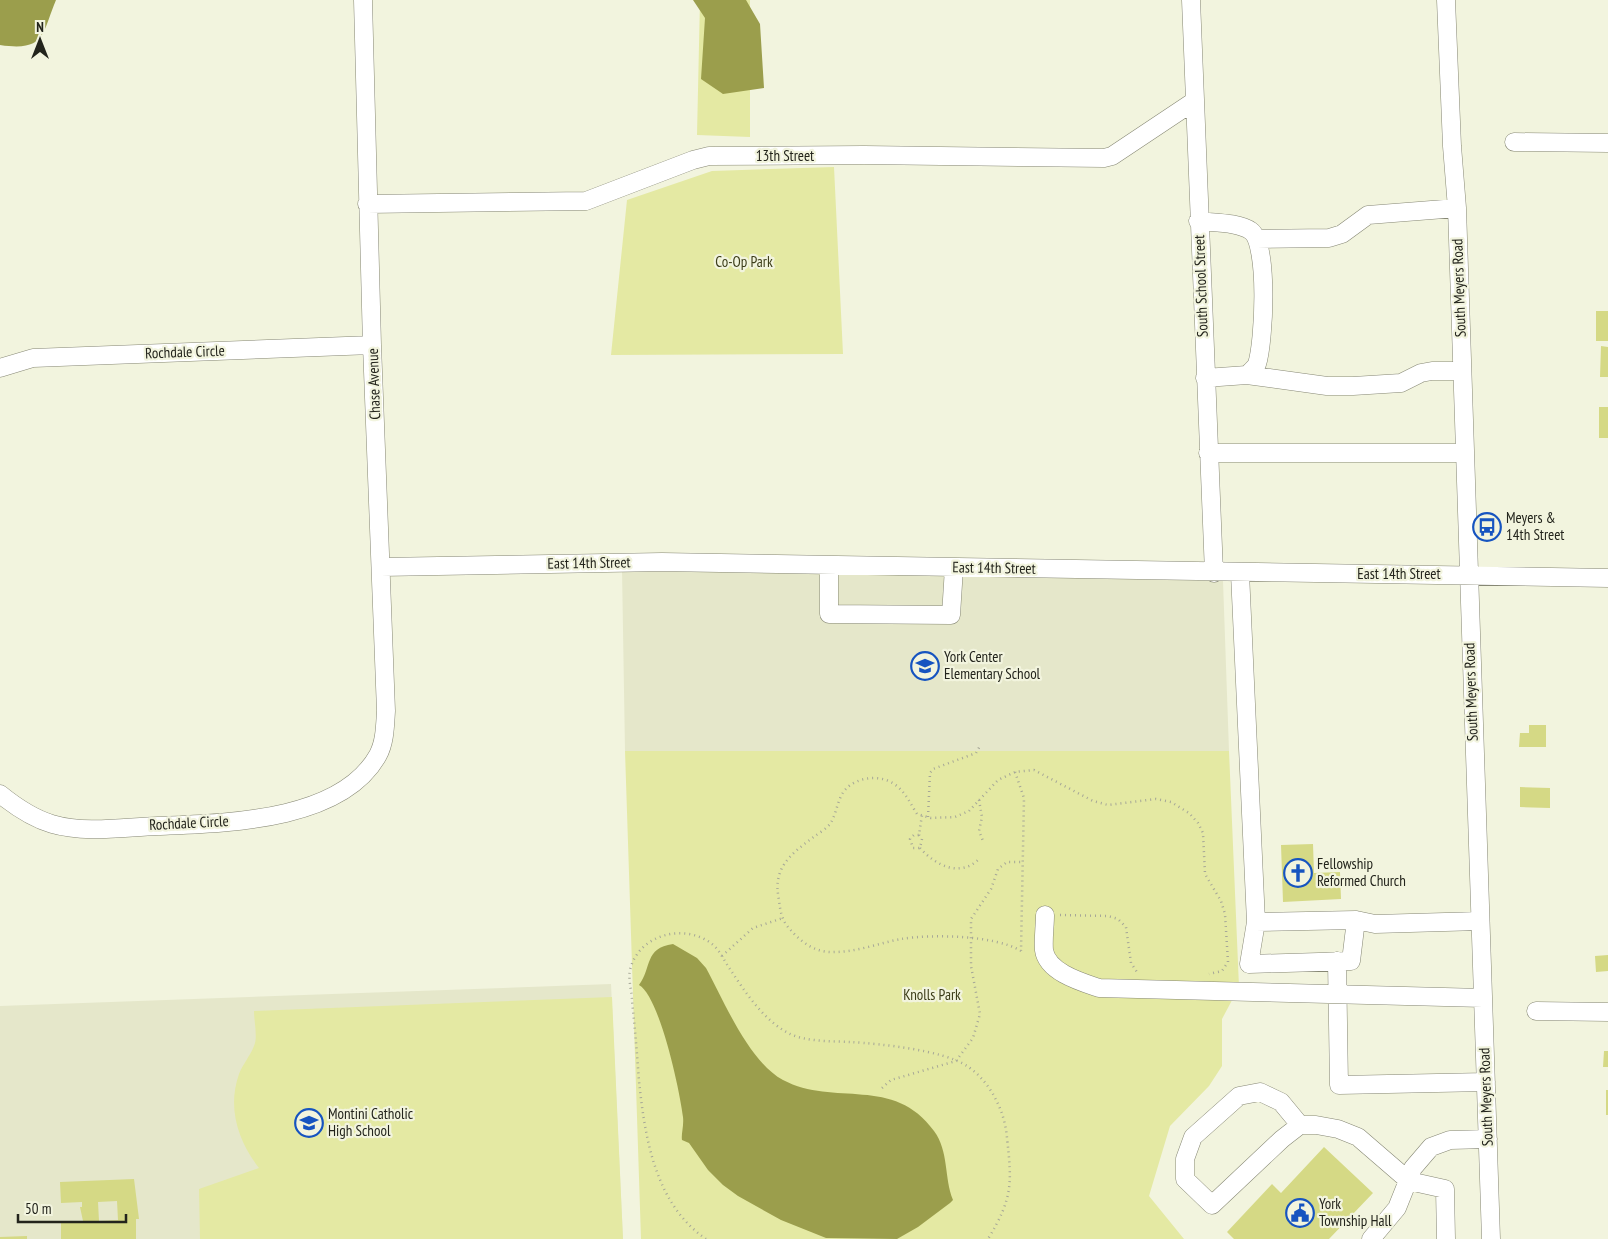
<svg xmlns="http://www.w3.org/2000/svg" width="1608" height="1239" viewBox="0 0 1608 1239" font-family="'PT Sans Narrow',sans-serif">
<style>
.built{fill:#e5e7ca}
.green{fill:#e4e9a3}
.water{fill:#9b9e4c}
.building{fill:#d5d985;fill-rule:evenodd}
.lines{fill:none;stroke-linecap:round;stroke-linejoin:round}
.minor-casing{stroke:#868774;stroke-width:19}
.path{stroke:#a6a797;stroke-width:2.5;stroke-dasharray:1 4;stroke-linecap:butt}
.minor{stroke:#fff;stroke-width:18}
.labels{text-anchor:middle;stroke-width:4.5;stroke-linejoin:round;paint-order:stroke}
.street-label{font-size:15px;fill:#23241c;stroke:#f2f4de}
.park-label{font-size:15px;fill:#3c3d19;stroke:#f2f4de}
.poi-label{font-size:15px;fill:#23241c;stroke:#f2f4de;text-anchor:start}
</style>
<rect width="100%" height="100%" fill="#f2f4de"/>
<!-- built -->
<path class="built" d="M 622,569 L 1223,581 L 1229,751 L 625,751 Z
M 611,984 L 623,1239 L 0,1239 L 0,1006 Z"/>
<!-- green -->
<path class="green" d="M 700,0 L 750,0 L 750,137 L 697,135 Z
M 834,167 L 843,354 L 611,355 L 627,200 L 712,171 Z
M 625,751 L 1229,751 L 1239,987 L 1222,1019 L 1222,1066 L 1209,1086 L 1170,1126 L 1149,1196 L 1184,1239 L 641,1239 Z
M 612,997 L 623,1239 L 200,1239 L 199,1189 L 259,1168 C 238,1141 227,1108 239,1074 C 243,1064 250,1056 254,1046 C 258,1038 254,1021 254,1011 Z"/>
<!-- water -->
<path class="water" d="M 0,0 L 56,0 C 42,33 46,52 0,45 Z
M 693,0 L 746,0 L 760,24 L 764,88 L 723,94 L 701,79 L 705,18 Z
M 673,944 L 697,958 L 706,968 C 724,1001 749,1062 783,1080 C 834,1107 894,1075 934,1131 C 949,1151 944,1178 953,1200 L 950,1203 L 918,1227 L 897,1239 L 826,1238 L 781,1220 L 738,1196 L 723,1185 L 708,1170 L 689,1143 L 682,1140 C 681,1134 684,1126 683,1117 C 680,1092 660,997 639,985 C 652,968 644,948 673,944 Z"/>
<!-- building -->
<path class="building" d="M 1596,311 L 1608,311 L 1608,341 L 1596,341 Z
M 1601,346 L 1608,347 L 1608,377 L 1600,377 Z
M 1599,407 L 1608,407 L 1608,438 L 1599,438 Z
M 1529,725 L 1546,725 L 1546,747 L 1519,747 L 1520,733 L 1529,733 Z
M 1520,787 L 1550,788 L 1550,808 L 1520,807 Z
M 1313,844 L 1314,873 L 1340,872 L 1341,899 L 1283,902 L 1281,845 Z
M 1608,955 L 1608,971 L 1596,972 L 1595,956 Z
M 1604,1051 L 1608,1051 L 1608,1067 L 1603,1067 Z
M 1606,1090 L 1608,1090 L 1608,1115 L 1606,1115 Z
M 1324,1147 L 1373,1193 L 1329,1239 L 1234,1239 L 1227,1232 L 1272,1184 L 1281,1193 Z
M 134,1179 L 139,1219 L 136,1219 L 136,1239 L 61,1239 L 61,1222 L 83,1221 L 80,1207 L 82,1207 L 82,1202 L 61,1203 L 60,1182 ZM 117,1201 L 118,1220 L 99,1221 L 98,1202 Z
M 27,1236 L 27,1239 L 0,1239 L 0,1237 Z"/>
<g class="lines">
<defs>
<path id="minor" d="M 1191,0 L 1214,573
M 1446,0 L 1452,146 L 1457,208 L 1491,1239
M 1514,142 L 1608,143
M 367,204 L 586,201 L 693,160 L 709,156 L 864,155 L 1104,158 L 1112,156 L 1193,102
M 1198,221 C 1214,223 1238,222 1251,231 C 1269,244 1264,343 1257,364 C 1255,368 1250,372 1247,375 L 1205,378
M 1257,239 L 1329,238 L 1342,234 L 1368,215 L 1457,208
M 0,368 L 33,358 L 372,345
M 1247,375 L 1327,386 L 1353,386 L 1401,383 L 1421,373 L 1432,371 L 1461,371
M 1208,453 L 1464,453
M 829,565 L 829,614 L 951,615 L 954,568
M 381,567 L 662,562 L 1608,578
M 1240,573 L 1256,922 L 1249,964 L 1351,961 L 1356,920
M 0,794 C 16,807 32,818 52,824 C 86,834 125,827 158,826 C 224,823 341,822 378,755 C 385,742 385,726 386,711 L 372,345 L 363,0
M 1045,915 C 1045,926 1043,939 1044,950 C 1047,972 1081,982 1099,988 L 1483,998
M 1256,922 L 1356,920 L 1375,924 L 1480,921
M 1337,961 L 1339,1085 L 1486,1082
M 1536,1011 L 1608,1012
M 1300,1125 L 1281,1102 L 1260,1092 L 1239,1096 L 1193,1137 L 1185,1159 L 1185,1179 L 1212,1205 L 1282,1139 L 1300,1125 L 1316,1125 L 1338,1129 L 1358,1137 L 1409,1181 L 1445,1189 L 1446,1239
M 1371,1239 L 1397,1208 L 1413,1168 L 1431,1147 L 1450,1140 L 1488,1139"/>
</defs>
<!-- minor casing -->
<use href="#minor" class="minor-casing"/>
<!-- path -->
<path class="path" d="M 1015,772 L 1024,798 L 1021,951
M 979,800 L 982,817 L 979,831 L 983,841
M 928,817 L 930,773 L 933,769 L 976,753 L 980,746
M 919,835 L 922,839 L 920,848 L 913,848 L 910,839 L 914,835 L 919,835 L 922,815
M 920,848 C 935,865 960,878 979,859
M 1060,915 L 1108,916 L 1118,919 L 1126,927 L 1131,963 L 1137,972
M 1021,951 C 995,935 932,934 901,939 C 879,943 857,952 834,952 C 816,953 800,942 789,928 C 782,921 780,910 779,900 C 772,867 791,854 815,836 C 819,833 826,829 830,824 C 837,814 837,799 845,790 C 856,777 880,774 894,784 C 905,791 910,803 917,814 L 931,818 L 955,817 L 969,811 L 998,780 L 1015,772 L 1034,770 L 1093,801 L 1108,805 L 1156,799 L 1171,802 L 1189,813 L 1198,823 L 1203,833 L 1205,874 L 1221,901 L 1225,914 L 1228,962 L 1222,971 L 1209,974
M 722,956 L 753,928 L 783,918
M 882,1088 L 891,1080 L 956,1061 L 973,1038 L 980,1014 L 971,966 L 971,919 L 991,889 L 998,869 L 1007,862 L 1023,862
M 706,1239 C 655,1204 645,1138 639,1081 C 637,1054 635,1028 632,1001 C 632,992 628,980 630,970 C 634,952 649,939 666,935 C 681,931 700,934 712,944 C 720,950 724,961 730,969 C 745,992 764,1021 790,1034 C 808,1042 832,1041 851,1042 C 881,1044 943,1050 967,1066 C 990,1081 1005,1111 1007,1138 C 1012,1183 1013,1198 988,1239"/>
<!-- minor -->
<use href="#minor" class="minor"/>
</g>
<!-- icons -->
<defs>
<symbol id="bus-ring" viewBox="-11 -11 22 22"><circle r="9.5" fill="#f2f4de" stroke="#1654c0" stroke-width="1.5"/><path d="M-5-6H5V4H4V6H2V4H-2V6H-4V4H-5ZM-3.5-4V0h7V-4ZM-3.5 1.2v1.5H-2V1.2ZM2 1.2v1.5H3.5V1.2Z" fill="#1654c0"/></symbol>
<symbol id="school-ring" viewBox="-11 -11 22 22"><circle r="9.5" fill="#f2f4de" stroke="#1654c0" stroke-width="1.5"/><path d="M0-5L7-2L0 1L-7-2ZM-4 1L0 2.5L4 1V4Q0 6-4 4Z" fill="#1654c0"/></symbol>
<symbol id="church-ring" viewBox="-11 -11 22 22"><circle r="9.5" fill="#f2f4de" stroke="#1654c0" stroke-width="1.5"/><path d="M-1.2-6h2.4v3.5h3.3v2.4h-3.3V6h-2.4V-.1h-3.3v-2.4h3.3Z" fill="#1654c0"/></symbol>
<symbol id="civic-ring" viewBox="-11 -11 22 22"><circle r="9.5" fill="#f2f4de" stroke="#1654c0" stroke-width="1.5"/><path d="M-.6-6.5H3V-4.5H.6V-3L4-1V1h2V6H-6V1h2V-1L-.6-3ZM-1.2 2.5V6h2.4V2.5Z" fill="#1654c0"/></symbol>
</defs>
<g fill-rule="evenodd">
<use href="#bus-ring" x="1471" y="511" width="32" height="32"/>
<use href="#school-ring" x="909" y="650" width="32" height="32"/>
<use href="#church-ring" x="1282" y="857" width="32" height="32"/>
<use href="#school-ring" x="293" y="1107" width="32" height="32"/>
<use href="#civic-ring" x="1284" y="1197" width="32" height="32"/>
</g>
<g class="labels">
<!-- street labels -->
<g class="street-label">
<text x="785" y="161">13th Street</text>
<text transform="translate(1201 286) rotate(-92)" y="5">South School Street</text>
<text transform="translate(1459 288) rotate(-92)" y="5">South Meyers Road</text>
<text transform="translate(185 352) rotate(-2)" y="5">Rochdale Circle</text>
<text transform="translate(374 384) rotate(-92)" y="5">Chase Avenue</text>
<text transform="translate(589 563) rotate(-1)" y="5">East 14th Street</text>
<text transform="translate(994 568) rotate(1)" y="5">East 14th Street</text>
<text x="1399" y="579">East 14th Street</text>
<text transform="translate(1471 692) rotate(-92)" y="5">South Meyers Road</text>
<text transform="translate(189 823) rotate(-3)" y="5">Rochdale Circle</text>
<text transform="translate(1486 1097) rotate(-92)" y="5">South Meyers Road</text>
</g>
<!-- park labels -->
<g class="park-label">
<text x="744" y="267">Co-Op Park</text>
<text x="932" y="1000">Knolls Park</text>
</g>
<!-- poi labels -->
<g class="poi-label">
<text x="1506" y="523">Meyers &amp;<tspan x="1506" dy="17">14th Street</tspan></text>
<text x="944" y="662">York Center<tspan x="944" dy="17">Elementary School</tspan></text>
<text x="1317" y="869">Fellowship<tspan x="1317" dy="17">Reformed Church</tspan></text>
<text x="328" y="1119">Montini Catholic<tspan x="328" dy="17">High School</tspan></text>
<text x="1319" y="1209">York<tspan x="1319" dy="17">Township Hall</tspan></text>
</g>
</g>
<!-- north arrow -->
<g transform="translate(40 40)" stroke="#f2f4de" stroke-width="4" paint-order="stroke">
<path d="M0-4L9 19L0 12L-9 19Z" fill="#23241c"/>
<text y="-8" font-size="14" font-weight="bold" text-anchor="middle" fill="#23241c">N</text>
</g>
<!-- scale -->
<path d="M18 1214v8h108v-8" fill="none" stroke="#23241c" stroke-width="2.5"/>
<text x="25" y="1214" font-size="15" fill="#23241c" stroke="#f2f4de" stroke-width="4" paint-order="stroke">50 m</text>
</svg>
